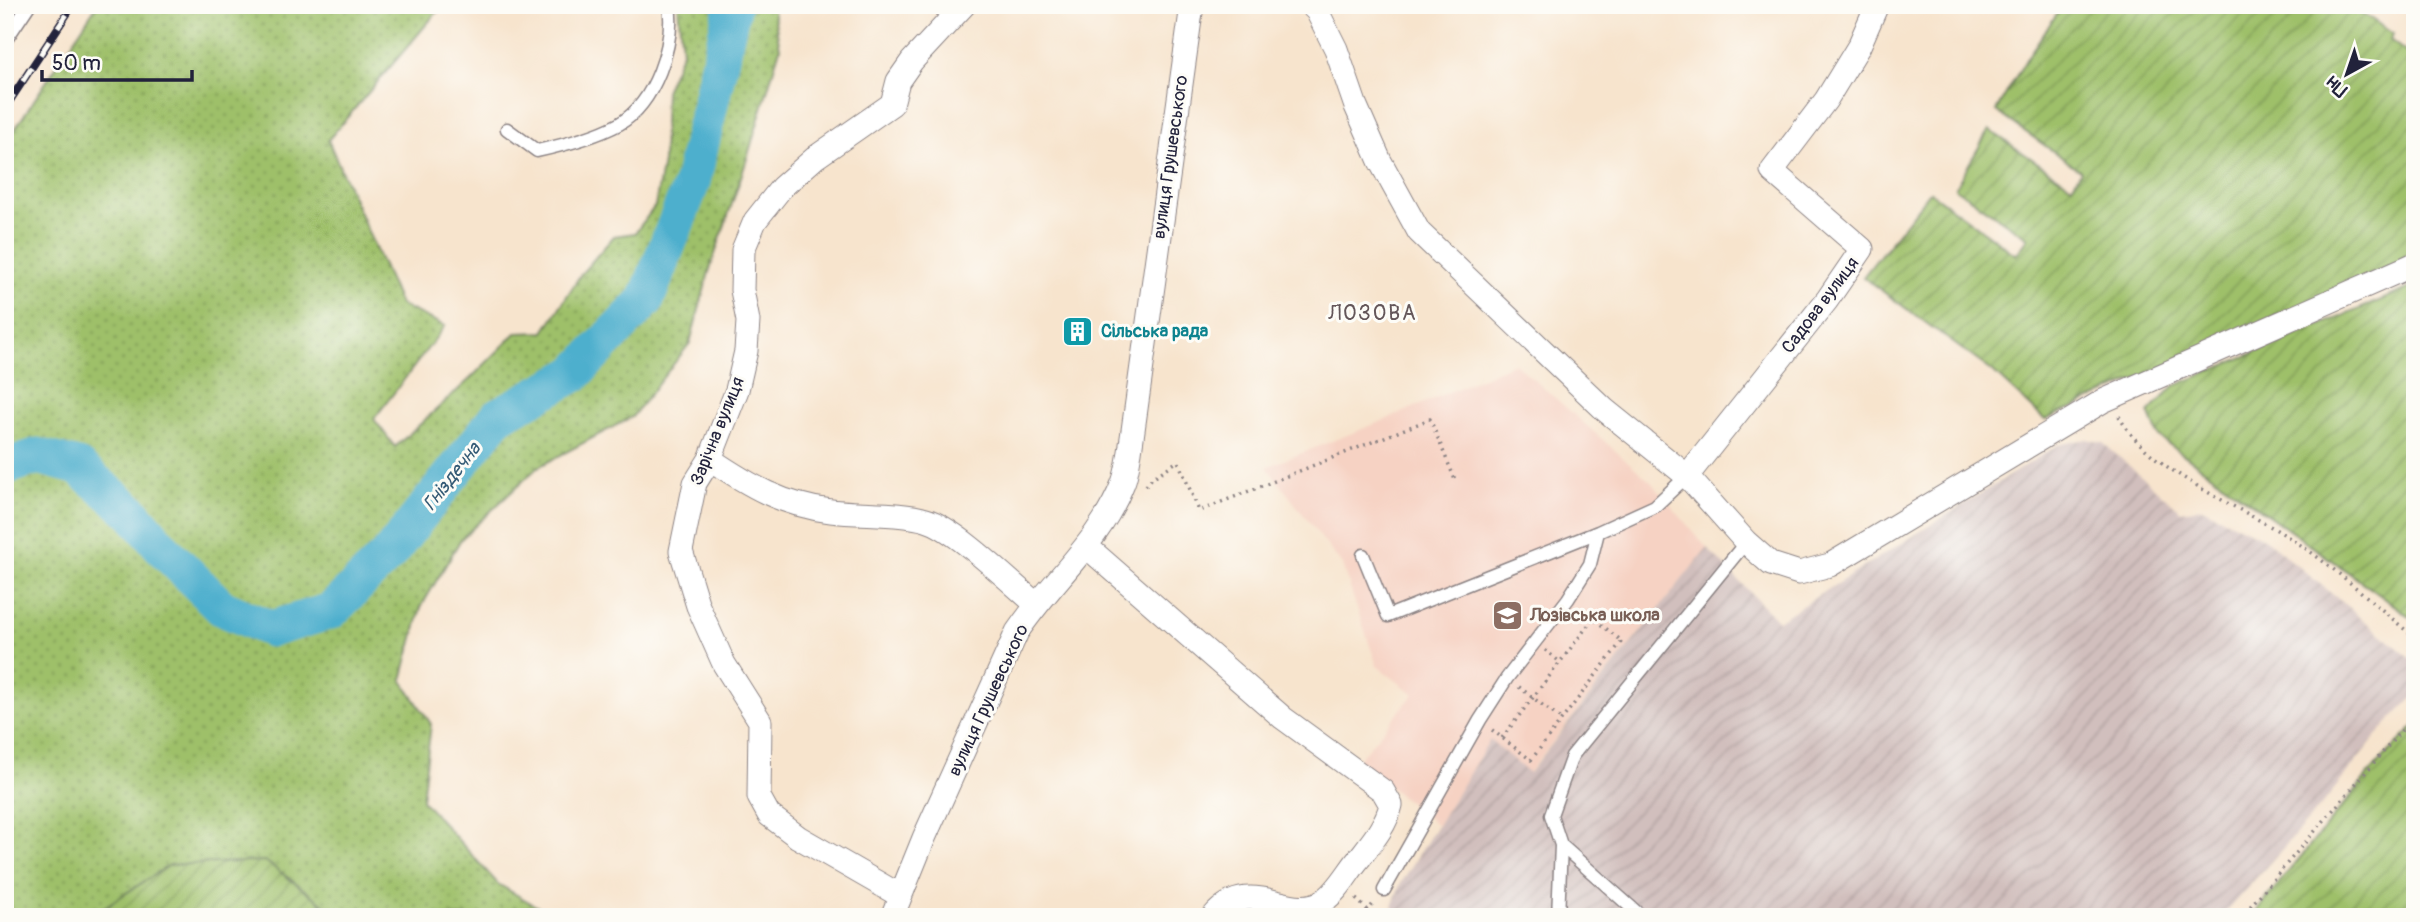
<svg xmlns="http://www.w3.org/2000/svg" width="2420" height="922" viewBox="0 0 2420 922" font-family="Pangolin,sans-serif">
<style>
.built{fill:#f6d2c3}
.industrial{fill:url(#industrial-furrows)}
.grass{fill:url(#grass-dots);stroke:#607152;stroke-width:2}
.garden{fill:url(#garden-furrows);stroke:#607152;stroke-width:2}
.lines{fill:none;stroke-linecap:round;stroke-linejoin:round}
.river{stroke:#4eafcd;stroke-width:37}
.lane-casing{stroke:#8c8384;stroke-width:15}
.street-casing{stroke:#8c8384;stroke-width:25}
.path{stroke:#8c8384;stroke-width:3.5;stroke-dasharray:2 5;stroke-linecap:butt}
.lane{stroke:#fff;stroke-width:12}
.street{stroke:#fff;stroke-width:23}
.rail-casing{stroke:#22223b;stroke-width:8}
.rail{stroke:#fdfcf7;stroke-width:5;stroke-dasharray:16;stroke-linecap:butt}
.labels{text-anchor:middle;stroke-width:6;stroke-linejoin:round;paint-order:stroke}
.street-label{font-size:18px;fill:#22223b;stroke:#fdfcf7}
.culture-label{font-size:18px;font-weight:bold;fill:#0d838f;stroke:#fdfcf7;text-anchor:start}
.education-label{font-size:18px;font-weight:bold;fill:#785e54;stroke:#fdfcf7;text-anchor:start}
.water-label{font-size:19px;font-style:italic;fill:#345a75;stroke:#fdfcf7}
.quarter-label{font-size:21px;letter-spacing:2px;fill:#645659;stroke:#fdfcf7}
</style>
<defs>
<pattern id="industrial-furrows" width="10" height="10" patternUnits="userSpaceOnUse" patternTransform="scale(1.75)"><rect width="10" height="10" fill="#d1bfbd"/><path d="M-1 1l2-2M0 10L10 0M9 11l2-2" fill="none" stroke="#b3a4a3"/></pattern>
<pattern id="grass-dots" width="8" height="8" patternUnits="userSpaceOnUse" patternTransform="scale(1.75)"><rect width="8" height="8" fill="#9ec069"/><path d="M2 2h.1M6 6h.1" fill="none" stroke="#809c58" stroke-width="1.8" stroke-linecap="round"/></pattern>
<pattern id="garden-furrows" width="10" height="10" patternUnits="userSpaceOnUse" patternTransform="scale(1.75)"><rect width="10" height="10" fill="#9ec069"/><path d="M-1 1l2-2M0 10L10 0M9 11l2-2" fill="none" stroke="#809c58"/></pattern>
</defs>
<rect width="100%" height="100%" fill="#fdfcf7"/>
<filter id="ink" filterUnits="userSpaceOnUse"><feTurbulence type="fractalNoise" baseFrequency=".0143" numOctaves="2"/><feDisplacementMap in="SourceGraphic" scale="14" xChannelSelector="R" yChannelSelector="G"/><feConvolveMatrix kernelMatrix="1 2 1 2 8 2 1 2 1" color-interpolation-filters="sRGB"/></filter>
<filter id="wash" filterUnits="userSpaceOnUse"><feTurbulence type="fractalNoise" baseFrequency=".00686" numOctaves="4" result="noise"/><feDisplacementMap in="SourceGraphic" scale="28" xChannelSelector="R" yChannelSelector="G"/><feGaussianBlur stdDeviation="1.57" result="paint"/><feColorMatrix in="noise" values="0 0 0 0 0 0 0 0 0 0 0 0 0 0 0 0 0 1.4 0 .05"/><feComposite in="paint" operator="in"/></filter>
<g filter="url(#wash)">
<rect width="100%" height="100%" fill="#f7e4cd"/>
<!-- built -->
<path class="built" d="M 1515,363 L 1650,481 L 1707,548 L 1528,773 L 1490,741 L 1437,825 L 1357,761 L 1414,694 L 1377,666 L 1342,565 L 1267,467 L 1390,418 Z"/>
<!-- industrial -->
<path class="industrial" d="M 2087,439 L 2103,443 L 2181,511 L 2202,508 L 2265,539 L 2415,662 L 2415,695 L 2384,727 L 2319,808 L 2221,917 L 1402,917 L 1392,907 L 1400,885 L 1490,740 L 1529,773 L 1707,548 L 1778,621 L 2058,445 Z"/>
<!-- grass -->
<path class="grass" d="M 97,5 L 443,5 L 328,140 L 400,305 L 445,326 L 374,419 L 395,447 L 470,379 L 516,333 L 544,332 L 581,274 L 614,236 L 635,233 L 655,206 L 663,162 L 665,91 L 682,52 L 678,5 L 772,5 L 780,48 L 746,162 L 709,272 L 690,343 L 632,417 L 538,467 L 461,539 L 421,607 L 402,680 L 431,724 L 422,800 L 498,884 L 555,917 L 341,917 L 265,861 L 170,865 L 89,917 L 5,917 L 5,144 Z"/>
<!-- garden -->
<path class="garden" d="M 2063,5 L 2351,5 L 2393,34 L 2390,40 L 2415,59 L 2415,255 L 2045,420 L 1992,371 L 1863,277 L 1930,192 L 2016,255 L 2028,238 L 1955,188 L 1989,130 L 2072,186 L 2081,171 L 1996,111 L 2028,56 Z
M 2415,286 L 2415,620 L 2159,437 L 2149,413 L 2174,386 Z
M 2415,726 L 2415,917 L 2251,917 L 2380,761 Z
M 265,861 L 341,917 L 89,917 L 170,865 Z"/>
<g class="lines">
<!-- river -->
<path class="river" d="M 5,467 L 38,456 L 78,467 L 131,511 L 165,551 L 222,608 L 271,629 L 331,611 L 390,553 L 498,416 L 575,374 L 646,300 L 692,182 L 733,5"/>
</g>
</g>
<g filter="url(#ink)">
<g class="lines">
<defs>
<path id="lane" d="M 5,41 L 29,5
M 507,129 L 537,151 C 564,145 595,137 619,124 C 655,103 675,44 669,5
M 1363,555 L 1388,616 L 1598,532 L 1655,506 L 1687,476
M 1561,845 L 1642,917
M 1384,890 L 1480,720 L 1507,678 L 1568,599 L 1590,564 L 1598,532
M 1558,917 L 1561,845 L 1551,815 L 1572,756 L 1746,542"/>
<path id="street" d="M 1311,5 L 1317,11 L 1336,49 L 1355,104 L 1380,161 L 1419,232 L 1605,410 L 1687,476 L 1746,542 L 1771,564 L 1799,573 L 1830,565 L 2103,401 L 2415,264
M 710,459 C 750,486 782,505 831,511 C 860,515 899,512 926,520 C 955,528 1011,583 1036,604
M 1687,476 L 1827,300 L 1862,249 L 1772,171 L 1826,100 L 1859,46 L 1877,5
M 1086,546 L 1283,718 L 1383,791 L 1391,805 C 1386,826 1371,843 1358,860 C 1348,872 1337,893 1323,901 C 1289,922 1250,873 1213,917
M 900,897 L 892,891 L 798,837 L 769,815 L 759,797 L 760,721 L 724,664 L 698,606 L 681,551 L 695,483 L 710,459 L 737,390 L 746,351 L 748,321 L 742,290 L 743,250 L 755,221 L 782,187 L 816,157 L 892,104 L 898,81 L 912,61 L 964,5
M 892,917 L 924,838 L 1017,632 C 1051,581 1101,541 1123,483 C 1127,473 1128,462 1130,452 L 1192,5"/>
</defs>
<!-- lane casing -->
<use href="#lane" class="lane-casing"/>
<!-- street casing -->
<use href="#street" class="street-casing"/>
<!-- path -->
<path class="path" d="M 2119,416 C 2149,474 2248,508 2302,546 C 2341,573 2378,607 2415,638
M 1146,486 L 1152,478 L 1178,461 L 1199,511 L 1430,419 L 1456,482
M 1545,650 L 1560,662
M 1519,687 L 1562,720
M 1492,730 L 1531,760 L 1622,641 L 1581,609
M 1502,738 L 1593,619
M 1356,899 L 1375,917
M 1362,917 L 1374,903
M 2241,917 L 2415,715"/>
<!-- lane -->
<use href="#lane" class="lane"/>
<!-- street -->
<use href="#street" class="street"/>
<defs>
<path id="rail" d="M 5,108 L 73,5"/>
</defs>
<!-- rail casing -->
<use href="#rail" class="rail-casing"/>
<!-- rail -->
<use href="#rail" class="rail"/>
</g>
</g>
<!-- icons -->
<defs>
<symbol id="building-square" viewBox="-11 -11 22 22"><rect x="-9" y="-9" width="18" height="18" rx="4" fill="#0f9aa8" stroke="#fdfcf7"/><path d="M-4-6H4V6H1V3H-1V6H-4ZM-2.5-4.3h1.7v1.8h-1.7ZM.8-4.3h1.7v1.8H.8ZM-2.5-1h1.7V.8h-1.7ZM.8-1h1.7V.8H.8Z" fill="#fff"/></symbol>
<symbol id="school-square" viewBox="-11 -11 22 22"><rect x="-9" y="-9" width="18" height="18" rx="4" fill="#8d6e63" stroke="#fdfcf7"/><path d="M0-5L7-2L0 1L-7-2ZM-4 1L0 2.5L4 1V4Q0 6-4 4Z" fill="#fff"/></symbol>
</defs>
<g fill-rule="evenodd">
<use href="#building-square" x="1060" y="314" width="35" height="35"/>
<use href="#school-square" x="1490" y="598" width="35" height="35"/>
</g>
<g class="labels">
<!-- street labels -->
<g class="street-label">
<text transform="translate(1170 157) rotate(-82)" y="6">вулиця Грушевського</text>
<text transform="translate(1820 305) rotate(-53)" y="6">Садова вулиця</text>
<text transform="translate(717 431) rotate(-68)" y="6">Зарічна вулиця</text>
<text transform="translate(988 700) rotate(-65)" y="6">вулиця Грушевського</text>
</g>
<!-- culture labels -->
<g class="culture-label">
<text x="1101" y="337">Сільська рада</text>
</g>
<!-- education labels -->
<g class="education-label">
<text x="1530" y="621">Лозівська школа</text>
</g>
<!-- water labels -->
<g class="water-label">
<text transform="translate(451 476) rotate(-52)" y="7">Гніздечна</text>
</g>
<!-- quarter labels -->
<g class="quarter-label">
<text x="1373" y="320">ЛОЗОВА</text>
</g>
</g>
<!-- margin -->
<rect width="2420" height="922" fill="none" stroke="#fdfcf7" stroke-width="28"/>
<!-- north arrow -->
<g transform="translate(2347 74) rotate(220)" stroke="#fdfcf7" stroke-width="5" paint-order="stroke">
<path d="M0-5L12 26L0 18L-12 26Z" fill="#22223b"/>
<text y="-10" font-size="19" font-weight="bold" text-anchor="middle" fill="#22223b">Пн</text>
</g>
<!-- scale -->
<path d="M42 70v10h150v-10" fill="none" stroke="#22223b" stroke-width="3.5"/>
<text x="52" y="70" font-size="21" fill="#22223b" stroke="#fdfcf7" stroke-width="5" paint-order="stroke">50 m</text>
</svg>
